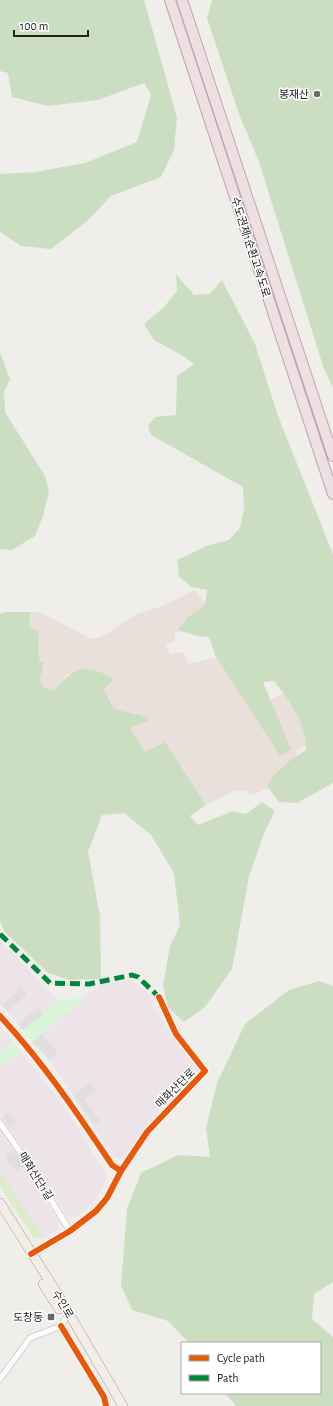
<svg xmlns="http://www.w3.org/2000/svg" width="333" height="1406" viewBox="0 0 333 1406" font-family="'Alegreya Sans','Noto Sans KR',sans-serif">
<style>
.industrial{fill:#ede4e9}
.military{fill:#eae0db}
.grass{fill:#ddeccb}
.forest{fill:#cbdec1}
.park{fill:#daf5da}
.parking{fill:#e0dfde}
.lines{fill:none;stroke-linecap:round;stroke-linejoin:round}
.minor-casing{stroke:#c9c8c7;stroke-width:7}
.primary-casing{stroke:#a79c86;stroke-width:10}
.motorway-casing{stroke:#c5a2ac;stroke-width:12}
.minor{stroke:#fdfcfc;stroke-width:5.5}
.primary{stroke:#f3ede7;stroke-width:9}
.motorway{stroke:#ece0e2;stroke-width:10}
.quiet{stroke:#00873e;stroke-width:5;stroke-dasharray:10 5;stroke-linecap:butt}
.cycleway-casing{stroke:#fff;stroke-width:8}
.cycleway{stroke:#e8590c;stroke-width:6}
.poi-dot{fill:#6a6968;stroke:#fff;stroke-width:1.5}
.labels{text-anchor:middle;stroke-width:3;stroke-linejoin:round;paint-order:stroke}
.poi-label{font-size:11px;fill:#222;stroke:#fff;text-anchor:end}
.street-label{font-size:11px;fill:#222;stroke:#fff}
</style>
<rect width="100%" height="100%" fill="#f0eeeb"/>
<!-- industrial -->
<path class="industrial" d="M 0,940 L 58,1000 L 23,1030 L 0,1003 Z
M 130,979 L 153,996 L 153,1006 L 199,1072 L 152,1117 L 123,1158 L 114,1157 L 57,1072 L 53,1063 L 32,1042 L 101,984 Z
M 0,1026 L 12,1041 L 0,1051 Z
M 21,1051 L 62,1104 L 106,1173 L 106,1182 L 99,1194 L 88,1208 L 75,1218 L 68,1217 L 35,1165 L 0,1115 L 0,1068 Z
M 0,1130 L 59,1221 L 57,1230 L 44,1238 L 0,1174 Z"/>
<!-- military -->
<path class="military" d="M 195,590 L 208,606 L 204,621 L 175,634 L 175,641 L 166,645 L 170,654 L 184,652 L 188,664 L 218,657 L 251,707 L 293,690 L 315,743 L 297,750 L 296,775 L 253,795 L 245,791 L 236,790 L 206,805 L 165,742 L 145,752 L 130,728 L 148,721 L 114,709 L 104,688 L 113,679 L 68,674 L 54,691 L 44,687 L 40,679 L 44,662 L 40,661 L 38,652 L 39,645 L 29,626 L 31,612 L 39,612 L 92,639 L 103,636 L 136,614 L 160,607 Z"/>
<!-- grass -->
<path class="grass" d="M 0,1174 L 5,1180 L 44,1238 L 33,1237 L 0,1187 Z"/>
<!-- forest -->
<path class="forest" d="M 0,0 L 144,0 L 177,117 L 174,150 L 161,177 L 111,196 L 87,221 L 51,249 L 21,246 L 0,232 L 0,174 L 35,172 L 85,163 L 137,142 L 151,95 L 144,83 L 98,100 L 48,106 L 12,97 L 8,73 L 0,71 Z
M 212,0 L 333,0 L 333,388 L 323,366 L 259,162 L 239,114 L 207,18 Z
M 176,274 L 194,295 L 210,294 L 222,280 L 255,344 L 278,416 L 333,554 L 333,783 L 297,803 L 279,802 L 267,786 C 277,769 290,760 306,750 C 306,722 291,703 274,681 L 263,682 L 291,749 L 280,756 L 215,655 L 209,637 L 197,636 L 178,630 L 188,617 L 205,605 L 207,590 L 191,587 L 179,576 L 177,560 L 209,545 L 229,540 L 240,528 L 244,509 L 243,487 L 151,435 L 148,426 L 155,417 L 176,415 L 177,376 L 194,364 L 183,356 L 154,340 L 144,324 L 164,307 L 177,291 Z
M 0,352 L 10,379 L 4,392 L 5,412 L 45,476 L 49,491 L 43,516 L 35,536 L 12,550 L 0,549 Z
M 5,612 L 31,612 L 29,626 L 39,632 L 38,652 L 40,661 L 44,662 L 40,679 L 44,687 L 54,691 C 75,666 84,662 114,679 L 104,689 L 114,709 L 147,717 L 148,721 L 130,728 L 145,752 L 165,742 L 206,805 L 190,816 L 198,825 L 233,811 L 246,814 L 262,802 L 275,811 L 265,831 L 249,876 L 232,969 L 205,1007 L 184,1022 L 168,1007 L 163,985 L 170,946 L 180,925 L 174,873 L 151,835 L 124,813 L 102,815 L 88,852 L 100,916 L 101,979 L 70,980 L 48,973 L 4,931 L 0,921 L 0,614 Z
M 319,981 L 333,986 L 333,1282 L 314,1294 L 312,1319 L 333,1337 L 333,1406 L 236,1406 L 225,1393 L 320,1393 L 320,1343 L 189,1343 L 168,1321 L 132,1310 L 121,1285 L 127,1209 L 141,1173 L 178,1155 L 210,1157 L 206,1128 L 217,1083 L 245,1024 L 289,990 Z"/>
<!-- park -->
<path class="park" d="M 87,997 L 32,1042 L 23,1030 L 58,1000 Z
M 12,1041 L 21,1051 L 0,1068 L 0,1051 Z"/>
<!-- parking -->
<path class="parking" d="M 21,988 L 27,994 L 8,1011 L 2,1005 Z
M 38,1008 L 43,1014 L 23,1030 L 18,1024 Z
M 42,1034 L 58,1054 L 50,1060 L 32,1042 Z
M 91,1083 L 96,1091 L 84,1100 L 100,1121 L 94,1125 L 73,1095 Z
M 8,1112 L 17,1122 L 10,1128 L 2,1117 Z
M 13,1150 L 25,1166 L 17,1172 L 5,1157 Z"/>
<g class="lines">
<defs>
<path id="minor" d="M 0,1016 C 43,1062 77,1113 112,1165 L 121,1171
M 0,1123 L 32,1169 L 70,1231
M 31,1254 L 70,1231 L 96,1211 L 107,1198 L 121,1171 L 147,1132 L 205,1071 L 176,1034 L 159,997
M 61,1326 L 104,1397 L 106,1406
M 0,1379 L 30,1338 L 61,1326 L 65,1319"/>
<path id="primary" d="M 0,1203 L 57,1293 L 123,1406
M 43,1284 L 59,1309"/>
<path id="motorway" d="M 170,0 L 333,494
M 182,0 L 333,456"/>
</defs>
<!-- minor casing -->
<use href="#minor" class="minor-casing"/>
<!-- primary casing -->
<use href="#primary" class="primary-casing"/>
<!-- motorway casing -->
<use href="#motorway" class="motorway-casing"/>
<!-- minor -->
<use href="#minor" class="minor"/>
<!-- primary -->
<use href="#primary" class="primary"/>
<!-- motorway -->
<use href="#motorway" class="motorway"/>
<!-- quiet -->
<path class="quiet" d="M 0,934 L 50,983 L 89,984 L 132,975 L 138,977 L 159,997"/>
<defs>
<path id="cycleway" d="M 0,1016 C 43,1062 77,1113 112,1165 L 121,1171
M 31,1254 L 70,1231 L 96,1211 L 107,1198 L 121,1171 L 147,1132 L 205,1071 L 176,1034 L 159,997
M 61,1326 L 104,1397 L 106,1406"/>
</defs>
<!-- cycleway casing -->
<use href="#cycleway" class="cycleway-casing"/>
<!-- cycleway -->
<use href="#cycleway" class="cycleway"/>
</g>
<!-- markers -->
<g class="poi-dot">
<circle cx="317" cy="94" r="4"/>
<rect x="47" y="1313" width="8" height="8" rx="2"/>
</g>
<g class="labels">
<!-- poi labels -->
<g class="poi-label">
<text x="309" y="98">봉재산</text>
<text x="43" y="1321">도창동</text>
</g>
<!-- street labels -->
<g class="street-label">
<text transform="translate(251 247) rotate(72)" y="4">수도권제1순환고속도로</text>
<text transform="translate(175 1088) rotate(-45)" y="4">매화산단로</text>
<text transform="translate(36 1176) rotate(58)" y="4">매화산단1길</text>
<text transform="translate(63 1304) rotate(59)" y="4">수인로</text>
</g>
</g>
<!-- legend -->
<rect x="181" y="1342" width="140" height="52" fill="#ffffff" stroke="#a7a7a7"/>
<rect x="189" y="1355" width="20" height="6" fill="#e8590c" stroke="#a7a7a7"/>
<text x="217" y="1362" font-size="12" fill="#222222">Cycle path</text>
<rect x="189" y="1375" width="20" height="6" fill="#00873e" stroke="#a7a7a7"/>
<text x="217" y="1382" font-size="12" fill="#222222">Path</text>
<!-- scale -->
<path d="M14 30v6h74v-6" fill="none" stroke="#222222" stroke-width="2"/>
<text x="20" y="30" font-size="12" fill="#222222" stroke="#ffffff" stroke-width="3" paint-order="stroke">100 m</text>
</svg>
